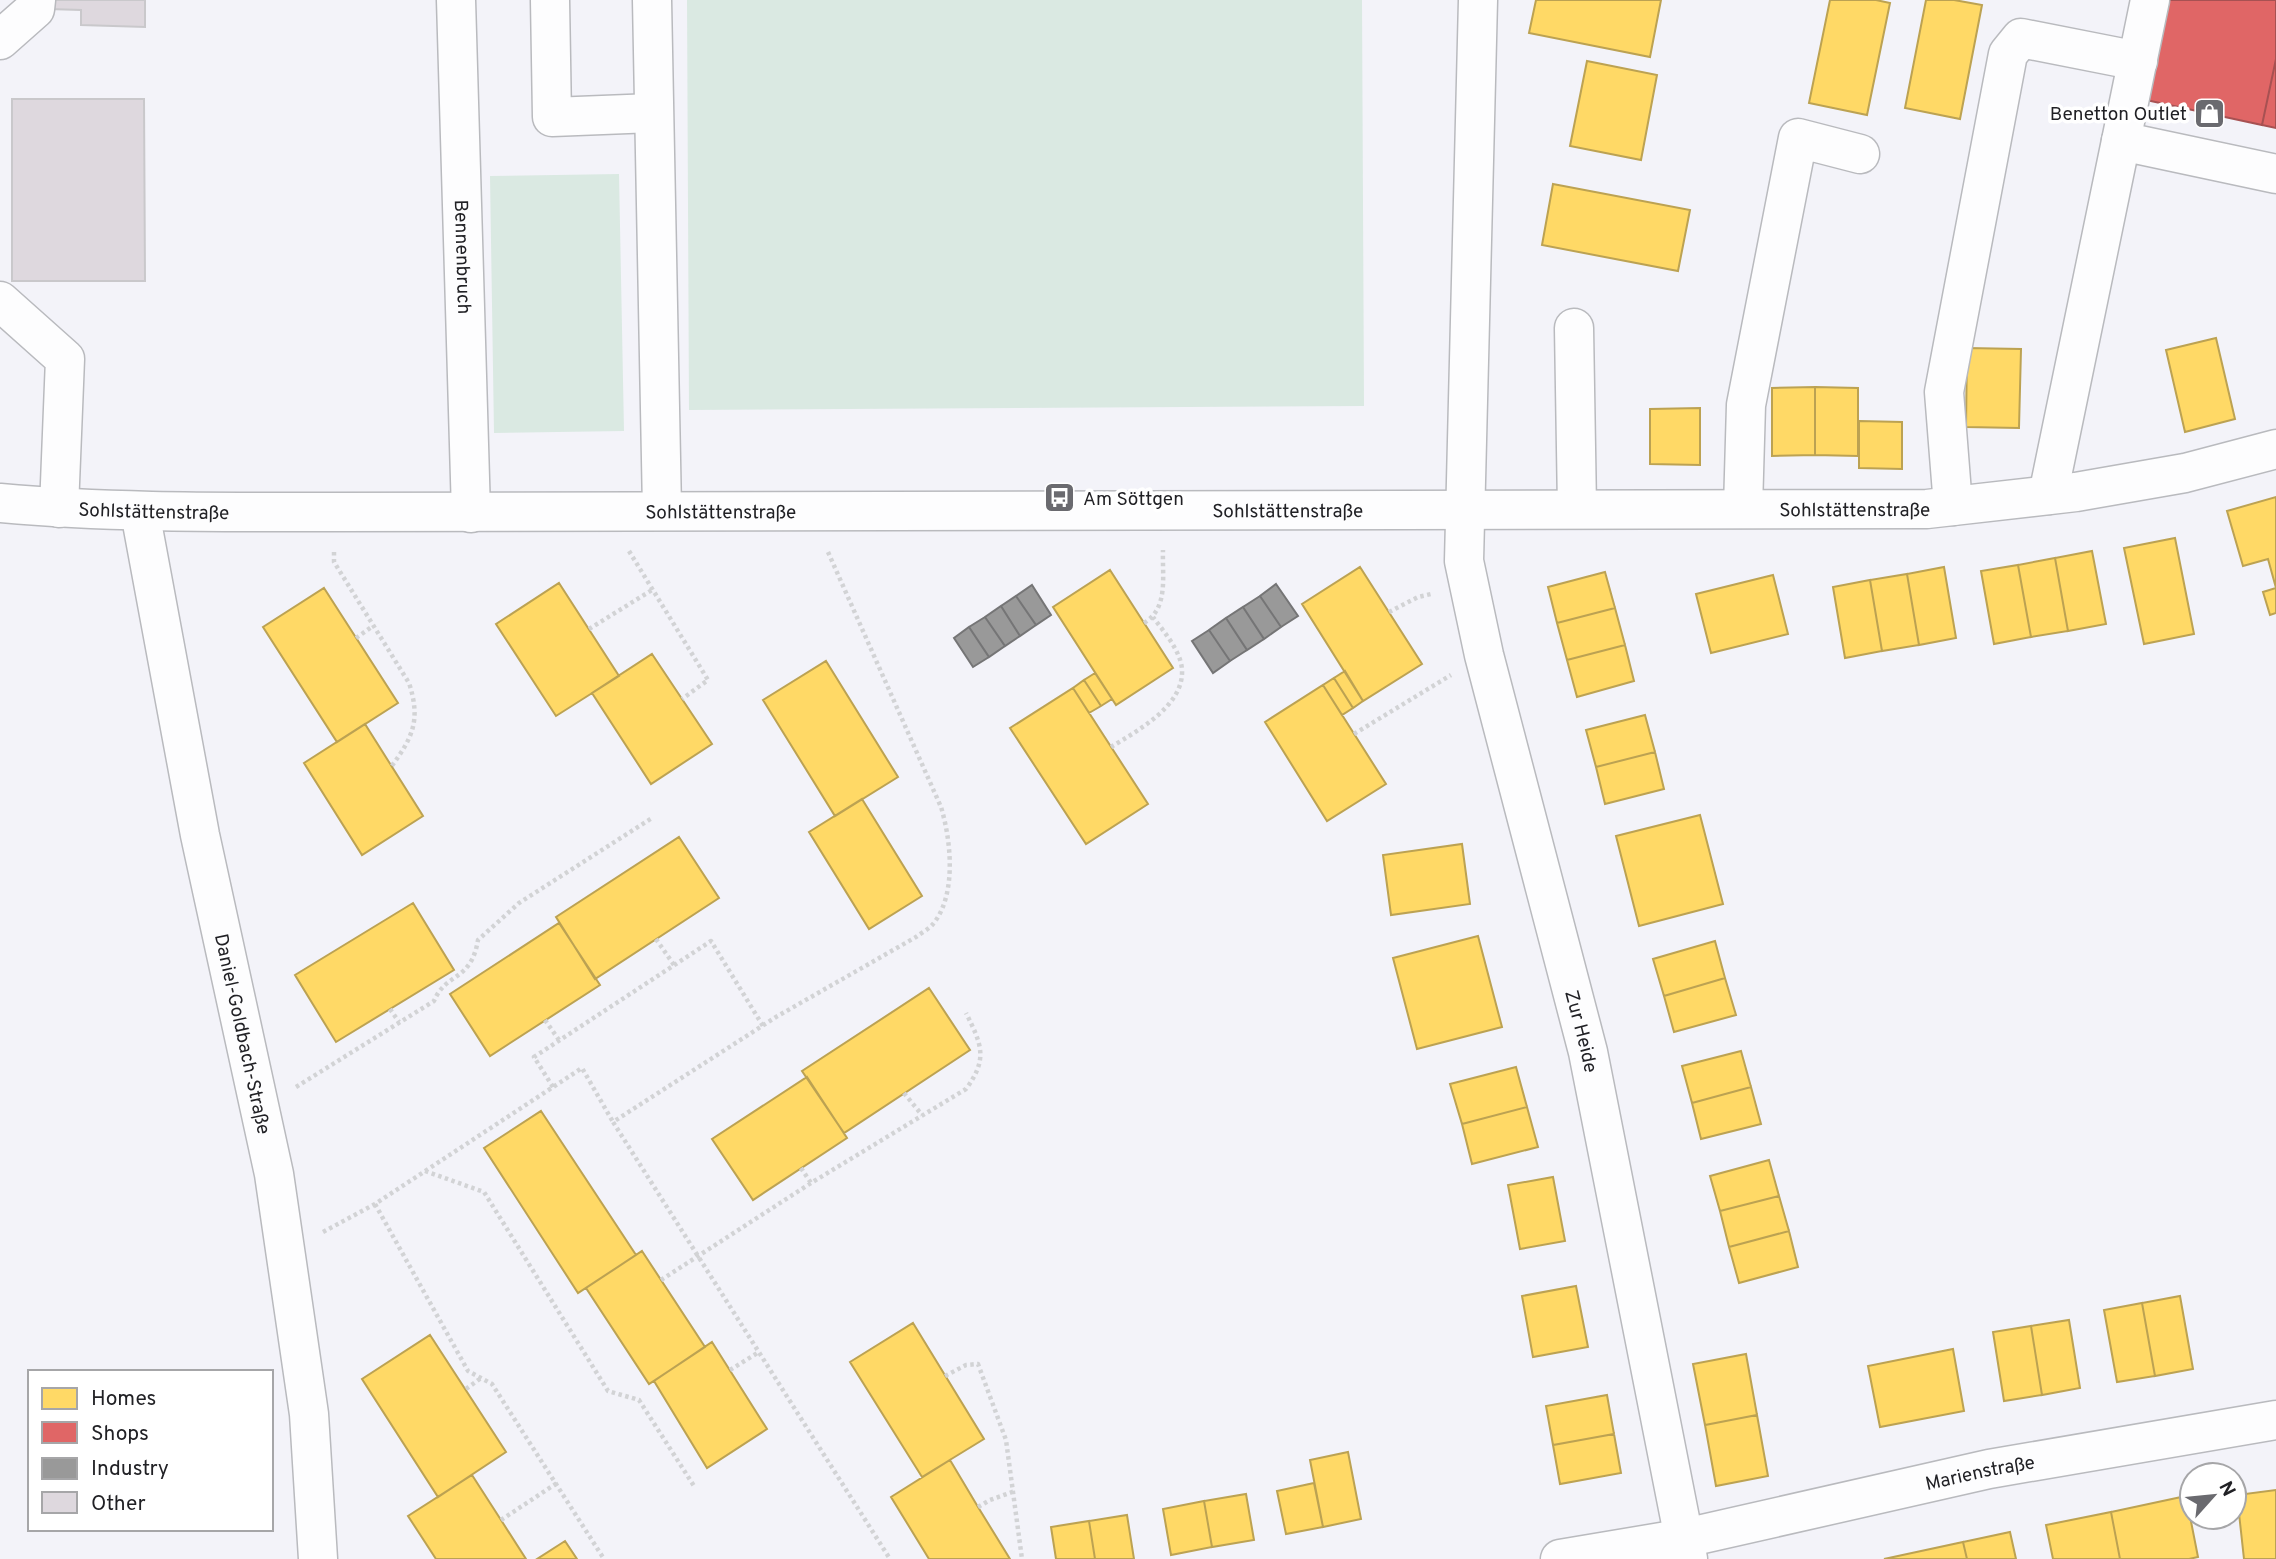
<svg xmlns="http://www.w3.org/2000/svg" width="2276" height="1559" viewBox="0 0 2276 1559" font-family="Overpass,sans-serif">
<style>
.green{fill:#dae9e2}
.homes{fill:#ffd966;stroke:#bca252;stroke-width:2}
.shops{fill:#e06666;stroke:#a75152;stroke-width:2}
.industry{fill:#999;stroke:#757576;stroke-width:2}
.building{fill:#ded8de;stroke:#c9c8cb;stroke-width:2}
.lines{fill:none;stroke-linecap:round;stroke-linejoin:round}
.minor-casing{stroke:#b9babe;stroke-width:41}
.path{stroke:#d2d3d5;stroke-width:4.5;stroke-dasharray:3.5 3.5;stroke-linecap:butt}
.minor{stroke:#fdfdfe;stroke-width:38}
.labels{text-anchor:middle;stroke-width:7;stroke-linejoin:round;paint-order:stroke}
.poi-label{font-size:19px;fill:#212125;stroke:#fff;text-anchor:end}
.street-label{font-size:19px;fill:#212125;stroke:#fff}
</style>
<rect width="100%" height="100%" fill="#f3f3f9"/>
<!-- green -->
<path class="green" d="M 687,0 L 1362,0 L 1364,406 L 689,410 Z
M 619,174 L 624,431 L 494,433 L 490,176 Z"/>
<!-- homes -->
<path class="homes" d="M 1536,0 L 1661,0 L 1650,57 L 1529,33 Z
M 1830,0 L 1876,0 L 1890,3 L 1867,115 L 1809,103 Z
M 1926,0 L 1954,0 L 1982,5 L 1960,119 L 1905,108 Z
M 1587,61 L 1657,75 L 1641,160 L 1570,146 Z
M 1553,184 L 1690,210 L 1678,271 L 1542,245 Z
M 2216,338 L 2235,419 L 2185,432 L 2166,350 Z
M 1967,348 L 2021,349 L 2019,428 L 1966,427 Z
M 1815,387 L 1815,455 L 1772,456 L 1772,388 Z
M 1815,387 L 1858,388 L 1858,456 L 1815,455 Z
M 1700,408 L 1700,465 L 1650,464 L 1650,409 Z
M 1859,421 L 1902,422 L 1902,469 L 1859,468 Z
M 2276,497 L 2276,613 L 2270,615 L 2263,592 L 2276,588 L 2268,559 L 2243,566 L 2227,511 Z
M 2175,538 L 2194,634 L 2144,644 L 2124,548 Z
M 2092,551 L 2106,624 L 2068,631 L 2055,558 Z
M 2055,558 L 2068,631 L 2031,637 L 2018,565 Z
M 2018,565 L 2031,637 L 1994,644 L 1981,571 Z
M 1360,567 L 1422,664 L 1363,701 L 1302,604 Z
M 1944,567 L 1956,638 L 1919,645 L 1907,574 Z
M 1110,570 L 1173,668 L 1116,705 L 1053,607 Z
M 1605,572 L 1615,608 L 1557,623 L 1548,587 Z
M 1907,574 L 1919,645 L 1882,651 L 1870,580 Z
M 1773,575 L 1788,634 L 1711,653 L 1696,594 Z
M 1870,580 L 1882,651 L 1845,658 L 1833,587 Z
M 559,583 L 619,676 L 556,716 L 496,624 Z
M 324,588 L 398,703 L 337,742 L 263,627 Z
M 1615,608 L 1625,645 L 1567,660 L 1557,623 Z
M 1625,645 L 1634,681 L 1577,697 L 1567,660 Z
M 652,654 L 712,744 L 651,784 L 592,693 Z
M 826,661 L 898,777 L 835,816 L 763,700 Z
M 1345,671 L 1363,701 L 1353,708 L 1334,678 Z
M 1095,673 L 1112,699 L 1101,706 L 1084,680 Z
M 1334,678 L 1353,708 L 1342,715 L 1323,685 Z
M 1084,680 L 1101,706 L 1089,713 L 1073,688 Z
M 1323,685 L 1386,784 L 1327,821 L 1265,722 Z
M 1073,688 L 1148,804 L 1086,844 L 1010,728 Z
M 1645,715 L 1655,752 L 1596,767 L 1586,730 Z
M 365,724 L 423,816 L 362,855 L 304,763 Z
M 1655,752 L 1664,789 L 1605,804 L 1596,767 Z
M 862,799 L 922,896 L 869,929 L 809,832 Z
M 1700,815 L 1723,904 L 1639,926 L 1616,836 Z
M 679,837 L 719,898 L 595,979 L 556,917 Z
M 1462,844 L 1470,904 L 1391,915 L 1383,855 Z
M 413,903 L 454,970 L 336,1042 L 295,975 Z
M 559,923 L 600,985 L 490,1056 L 450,994 Z
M 1478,936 L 1502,1027 L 1417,1049 L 1393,958 Z
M 1715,941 L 1725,978 L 1664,996 L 1653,959 Z
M 1725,978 L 1736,1015 L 1674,1032 L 1664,996 Z
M 929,988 L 970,1050 L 844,1133 L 802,1071 Z
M 1741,1051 L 1751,1087 L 1692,1103 L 1682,1066 Z
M 1516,1067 L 1527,1107 L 1462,1124 L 1450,1084 Z
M 807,1077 L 847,1138 L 753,1200 L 712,1139 Z
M 1751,1087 L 1761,1124 L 1701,1139 L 1692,1103 Z
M 1527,1107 L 1538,1147 L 1472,1164 L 1462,1124 Z
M 541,1111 L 636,1255 L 578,1293 L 484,1148 Z
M 1769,1160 L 1779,1196 L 1720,1211 L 1710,1176 Z
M 1553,1177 L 1565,1241 L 1520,1249 L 1508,1185 Z
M 1779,1196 L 1789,1231 L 1729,1247 L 1720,1211 Z
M 1789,1231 L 1798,1267 L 1739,1283 L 1729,1247 Z
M 642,1251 L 705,1347 L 649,1384 L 586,1288 Z
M 1576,1286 L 1588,1347 L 1533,1357 L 1522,1296 Z
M 2180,1296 L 2193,1369 L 2155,1376 L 2142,1303 Z
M 2142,1303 L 2155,1376 L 2117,1382 L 2104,1310 Z
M 2069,1320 L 2080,1388 L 2042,1395 L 2031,1326 Z
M 913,1323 L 984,1439 L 922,1477 L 850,1362 Z
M 2031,1326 L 2042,1395 L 2004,1401 L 1993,1332 Z
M 430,1335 L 506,1452 L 438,1497 L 362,1379 Z
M 712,1342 L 767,1429 L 707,1468 L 654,1381 Z
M 1953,1349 L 1964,1411 L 1880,1427 L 1868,1366 Z
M 1746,1354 L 1757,1415 L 1705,1425 L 1693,1364 Z
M 1607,1395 L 1614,1434 L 1553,1445 L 1546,1406 Z
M 1757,1415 L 1768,1476 L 1716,1486 L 1705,1425 Z
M 1614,1434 L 1621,1473 L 1560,1484 L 1553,1445 Z
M 1348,1452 L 1361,1519 L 1323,1527 L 1310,1460 Z
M 950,1460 L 978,1507 L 1010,1559 L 929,1559 L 891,1497 Z
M 472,1475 L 501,1520 L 526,1559 L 436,1559 L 408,1516 Z
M 1314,1483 L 1323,1527 L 1286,1534 L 1277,1491 Z
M 2276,1490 L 2276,1559 L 2244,1559 L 2237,1495 Z
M 1246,1494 L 1254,1540 L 1212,1547 L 1204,1501 Z
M 2186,1496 L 2198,1557 L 2189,1559 L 2120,1559 L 2111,1512 Z
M 1204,1501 L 1212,1547 L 1171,1555 L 1163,1509 Z
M 2111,1512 L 2120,1559 L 2053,1559 L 2046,1525 Z
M 1127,1515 L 1134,1559 L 1095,1559 L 1089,1521 Z
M 1089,1521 L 1095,1559 L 1056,1559 L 1051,1527 Z
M 2010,1532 L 2016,1559 L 1967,1559 L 1963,1542 Z
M 565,1541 L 577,1559 L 537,1559 Z
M 1963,1542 L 1967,1559 L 1884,1559 Z"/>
<!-- shops -->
<path class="shops" d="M 2167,0 L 2276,0 L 2276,59 L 2262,125 L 2146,100 Z
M 2276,59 L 2276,128 L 2262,125 Z"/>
<!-- industry -->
<path class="industry" d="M 1276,584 L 1298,616 L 1281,627 L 1260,596 Z
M 1032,585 L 1051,615 L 1036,625 L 1016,596 Z
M 1016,596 L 1036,625 L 1020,636 L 1001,606 Z
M 1260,596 L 1281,627 L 1264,639 L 1243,607 Z
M 1001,606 L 1020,636 L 1005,646 L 985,617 Z
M 1243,607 L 1264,639 L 1247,650 L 1226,618 Z
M 985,617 L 1005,646 L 989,657 L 969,627 Z
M 1226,618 L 1247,650 L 1230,661 L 1209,630 Z
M 969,627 L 989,657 L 973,667 L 954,638 Z
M 1209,630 L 1230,661 L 1213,673 L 1192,641 Z"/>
<!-- building -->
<path class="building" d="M 49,0 L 145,0 L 145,27 L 81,25 L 81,10 L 49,9 Z
M 12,99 L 144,99 L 145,281 L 12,281 Z"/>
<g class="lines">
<defs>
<g id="minor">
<path id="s1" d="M 456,0 L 471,513"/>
<path d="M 550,0 L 552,117 L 653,113"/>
<path d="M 652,0 L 662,510"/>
<path id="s2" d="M 1478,0 L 1464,561 L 1484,655 L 1588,1052 L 1688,1559"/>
<path d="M 0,40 L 35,9 L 36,0"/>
<path d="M 2121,141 L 2150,0"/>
<path d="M 0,301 L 65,359 L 59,508"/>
<path d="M 1574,328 L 1577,508"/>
<path d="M 2048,495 L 2121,141 L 2276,174"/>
<path id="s3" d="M 0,503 C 110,513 221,512 331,512 L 1927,509 L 2076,492 L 2185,473 L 2276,449"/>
<path d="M 1953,506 L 1944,392 L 2008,54 L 2021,38 L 2138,61"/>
<path d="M 1743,508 L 1746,405 L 1798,138 L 1860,154"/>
<path id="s4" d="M 140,512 L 200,835 L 274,1174 L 309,1414 L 318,1559"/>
<path id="s5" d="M 1560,1559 L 1685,1538 L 1989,1469 L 2276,1420"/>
</g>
</defs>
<!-- minor casing -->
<use href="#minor" class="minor-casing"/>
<!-- path -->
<path class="path" d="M 629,551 L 708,680 L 682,699
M 334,552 L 334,562 L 409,683 C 421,720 413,737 391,767
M 828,552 L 941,807 C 951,840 957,895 933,924 C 929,929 921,933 916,937 L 776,1017 L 613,1122 L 890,1559
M 1389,612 L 1418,597 L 1431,594
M 1144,623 C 1169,608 1162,576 1163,550
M 589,629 L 652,590
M 356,638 L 373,626
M 1354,734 L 1451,675
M 1111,747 C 1137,731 1184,706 1182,670 C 1181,651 1164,632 1153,617
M 656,939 L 674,965
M 390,1009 L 399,1022
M 545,1020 L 559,1040
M 296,1087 L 434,1001 C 446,972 471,982 478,940 L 519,903 L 652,818
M 553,1087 L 534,1057 L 711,941 L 763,1026
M 904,1093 L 922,1115
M 801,1168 L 811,1183
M 425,1171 L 484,1192 L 608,1391 L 639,1400 L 694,1486
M 375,1204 L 468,1371 L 492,1384 L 604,1559
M 323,1232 L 375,1204 L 582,1068 L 613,1122
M 661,1280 L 811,1183 L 966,1089 C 988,1059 982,1045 966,1013
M 730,1370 L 759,1352
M 945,1376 L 966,1365 L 978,1364 L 1006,1440 L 1022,1559
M 466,1389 L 481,1378
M 978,1507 L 990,1500 L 1015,1491
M 501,1520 L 557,1483"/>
<!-- minor -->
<use href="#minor" class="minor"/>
</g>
<!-- icons -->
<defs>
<symbol id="shop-square" viewBox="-11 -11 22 22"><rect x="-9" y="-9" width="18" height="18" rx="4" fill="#6a6a6f" stroke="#fff"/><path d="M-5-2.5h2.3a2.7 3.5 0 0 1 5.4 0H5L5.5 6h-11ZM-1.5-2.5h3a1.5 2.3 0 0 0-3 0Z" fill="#fff"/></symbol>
<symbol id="bus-square" viewBox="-11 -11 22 22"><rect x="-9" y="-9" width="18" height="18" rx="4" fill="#6a6a6f" stroke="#fff"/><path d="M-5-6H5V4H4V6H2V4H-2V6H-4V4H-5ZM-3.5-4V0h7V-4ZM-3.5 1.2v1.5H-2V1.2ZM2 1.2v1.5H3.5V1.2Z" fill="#fff"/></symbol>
</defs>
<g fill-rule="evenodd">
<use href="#shop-square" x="2192" y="96" width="35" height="35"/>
<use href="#bus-square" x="1042" y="480" width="35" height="35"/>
</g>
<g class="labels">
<!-- poi labels -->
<g class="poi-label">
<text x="2187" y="120">Benetton Outlet</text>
<text x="1083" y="505" text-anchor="start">Am Söttgen</text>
</g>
<!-- street labels -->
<g class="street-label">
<text dy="7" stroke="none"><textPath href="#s1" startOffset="257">Bennenbruch</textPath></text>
<text dy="7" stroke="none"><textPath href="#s3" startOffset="1855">Sohlstättenstraße</textPath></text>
<text dy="7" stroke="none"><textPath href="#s3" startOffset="154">Sohlstättenstraße</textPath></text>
<text dy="7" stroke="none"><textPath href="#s3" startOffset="721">Sohlstättenstraße</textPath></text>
<text dy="7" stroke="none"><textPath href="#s3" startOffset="1288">Sohlstättenstraße</textPath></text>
<text dy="7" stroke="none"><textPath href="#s2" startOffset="1046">Zur Heide</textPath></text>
<text dy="7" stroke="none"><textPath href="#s4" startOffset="532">Daniel-Goldbach-Straße</textPath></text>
<text dy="7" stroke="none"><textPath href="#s5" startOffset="429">Marienstraße</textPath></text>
</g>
</g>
<!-- legend -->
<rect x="28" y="1370" width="245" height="161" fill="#ffffff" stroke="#a6a6a8" stroke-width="2"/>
<rect x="42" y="1388" width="35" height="21" fill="#ffd966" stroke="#a6a6a8" stroke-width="2"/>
<text x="91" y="1405" font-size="21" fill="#212125">Homes</text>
<rect x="42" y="1422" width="35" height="21" fill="#e06666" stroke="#a6a6a8" stroke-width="2"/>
<text x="91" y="1440" font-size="21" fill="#212125">Shops</text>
<rect x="42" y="1458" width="35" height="21" fill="#999999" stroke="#a6a6a8" stroke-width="2"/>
<text x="91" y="1475" font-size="21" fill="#212125">Industry</text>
<rect x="42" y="1492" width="35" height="21" fill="#ded8de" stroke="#a6a6a8" stroke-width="2"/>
<text x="91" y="1510" font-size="21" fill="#212125">Other</text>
<!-- north arrow -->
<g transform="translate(2213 1496) rotate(63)"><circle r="33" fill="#ffffff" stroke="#a6a6a8" stroke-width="2"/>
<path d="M0-5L12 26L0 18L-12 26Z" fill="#6a6a6f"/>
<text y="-10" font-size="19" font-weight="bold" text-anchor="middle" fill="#212125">N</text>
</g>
</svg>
